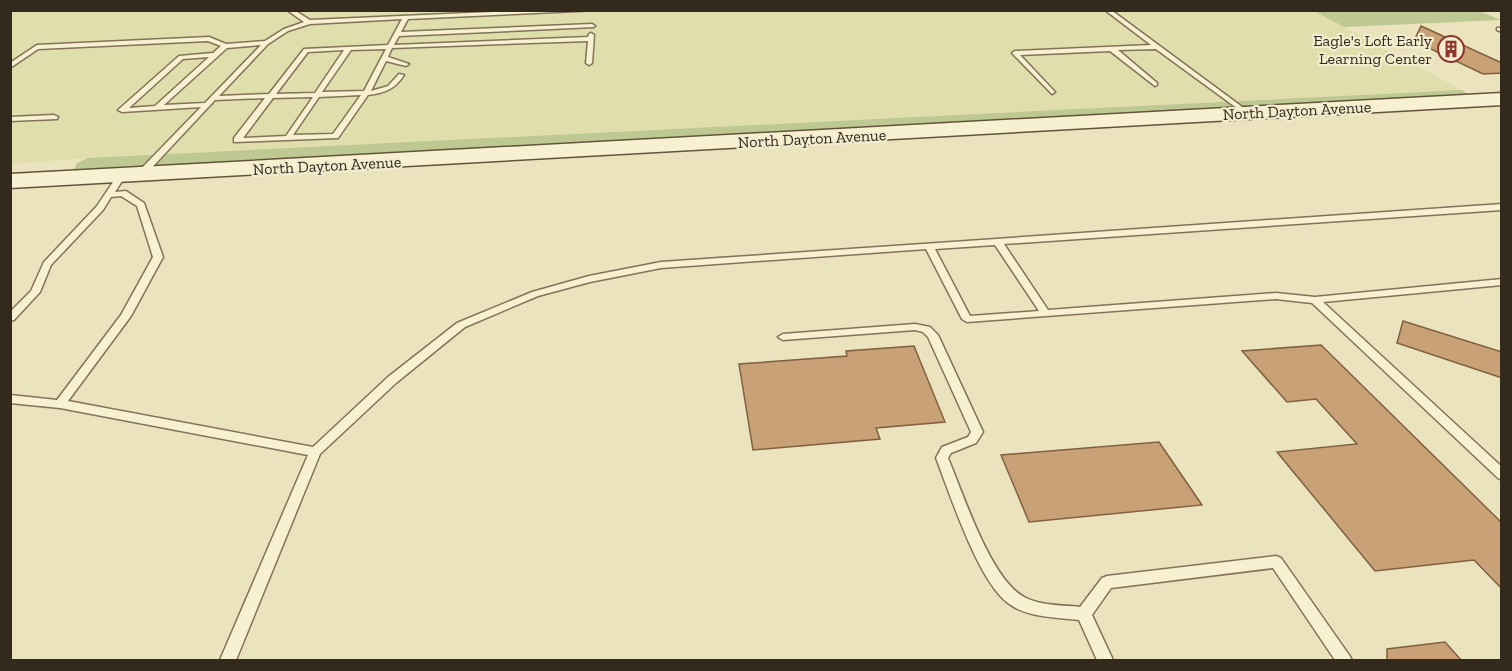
<svg xmlns="http://www.w3.org/2000/svg" width="1512" height="671" viewBox="0 0 1512 671" font-family="'Zilla Slab',serif">
<style>
.farmland{fill:#e0deac}
.green{fill:#bdc893}
.building{fill:#c8a176;stroke:#81603f;stroke-width:1.5}
.lines{fill:none;stroke-linecap:round;stroke-linejoin:round}
.service-casing{stroke:#837358;stroke-width:3}
.secondary-casing{stroke:#64543b;stroke-width:3}
.service{fill:#f7f0d1;fill-rule:evenodd}
.secondary{fill:#f7f0d1;fill-rule:evenodd}
.labels{text-anchor:middle;stroke-width:4.5;stroke-linejoin:round;paint-order:stroke}
.far-poi-label{font-size:16px;fill:#33291c;stroke:#f3ecce;text-anchor:end}
.far-street-label{font-size:16px;fill:#33291c;stroke:#f3ecce}
</style>
<rect width="100%" height="100%" fill="#ebe3be"/>
<!-- farmland -->
<path class="farmland" d="M 11,11 L 1314,11 L 1462,90 L 88,158 L 11,164 Z"/>
<!-- green -->
<path class="green" d="M 1479,11 L 1501,20 L 1344,27 L 1314,11 Z
M 1462,90 L 1469,95 L 73,171 L 77,163 L 88,158 Z"/>
<!-- building -->
<path class="building" d="M 1421,26 L 1502,63 L 1502,73 L 1483,74 L 1414,41 Z
M 1403,321 L 1502,352 L 1502,378 L 1397,343 Z
M 1321,345 L 1502,523 L 1502,589 L 1474,560 L 1375,571 L 1277,452 L 1357,444 L 1316,399 L 1287,402 L 1242,351 Z
M 914,346 L 945,422 L 876,428 L 880,439 L 753,450 L 739,364 L 847,356 L 846,351 Z
M 1159,442 L 1202,505 L 1029,522 L 1001,455 Z
M 1445,642 L 1461,660 L 1387,660 L 1387,649 Z"/>
<g class="lines">
<defs>
<path id="service" d="M 287,10 L 294,10 L 310,20 L 538,10 L 598,10 L 408,19 L 401,32 L 592,24 L 595,26 L 594,27 L 399,36 L 394,45 L 588,37 L 589,34 L 591,33 L 594,35 L 592,63 L 589,65 L 586,63 L 588,41 L 392,48 L 388,57 L 409,64 L 406,66 L 386,61 L 371,91 L 388,86 L 399,74 L 404,75 C 395,89 385,93 368,95 L 338,138 L 234,142 L 234,138 L 265,98 L 215,100 L 143,177 L 137,177 L 137,173 L 201,107 L 122,112 L 118,110 L 179,56 L 213,53 L 221,46 L 208,41 L 38,49 L 10,68 L 10,63 L 37,45 L 209,37 L 226,44 L 265,41 L 284,29 L 304,22 ZM 402,19 L 388,45 L 304,49 L 269,94 L 219,96 L 268,44 L 288,31 L 310,24 ZM 261,45 L 205,103 L 164,105 L 227,48 ZM 386,49 L 364,91 L 322,92 L 351,50 ZM 344,50 L 315,93 L 276,94 L 308,52 ZM 209,57 L 155,106 L 129,108 L 183,59 ZM 361,95 L 333,134 L 293,135 L 319,97 ZM 313,97 L 286,136 L 243,138 L 273,98 Z
M 1105,10 L 1111,10 L 1249,112 L 1249,114 L 1245,114 L 1156,49 L 1118,50 L 1157,83 L 1157,85 L 1155,86 L 1110,51 L 1020,55 L 1054,91 L 1055,92 L 1052,94 L 1012,53 L 1015,51 L 1151,45 Z
M 1497,28 L 1502,28 L 1502,32 L 1497,30 Z
M 54,115 L 58,117 L 57,119 L 10,121 L 10,117 Z
M 119,173 L 125,173 L 126,175 L 115,192 L 126,191 L 144,203 L 163,257 L 131,316 L 68,401 L 313,447 L 388,377 L 457,323 L 532,292 L 589,276 L 661,262 L 1502,204 L 1502,210 L 1004,244 L 1048,310 L 1276,293 L 1315,297 L 1502,279 L 1502,285 L 1323,302 L 1502,467 L 1502,480 L 1498,478 L 1312,303 L 1276,299 L 967,322 L 962,319 L 926,249 L 661,268 L 590,282 L 538,296 L 465,327 L 396,383 L 320,454 L 236,660 L 220,660 L 308,455 L 60,408 L 10,403 L 10,395 L 57,400 L 121,315 L 153,257 L 137,206 L 121,196 L 111,197 L 103,210 L 51,265 L 40,292 L 14,320 L 10,321 L 10,312 L 31,291 L 44,262 L 97,206 ZM 995,245 L 1039,311 L 970,316 L 935,249 Z
M 915,324 L 930,327 L 938,335 L 983,432 L 976,443 L 951,453 L 948,458 C 963,493 991,582 1026,598 C 1042,606 1063,605 1080,607 L 1102,578 L 1107,576 L 1276,556 L 1281,558 L 1349,655 L 1352,660 L 1335,660 L 1273,568 L 1111,588 L 1092,615 L 1113,660 L 1097,660 L 1079,620 C 1056,617 1027,618 1008,603 C 978,581 950,494 936,458 L 942,447 L 968,437 L 971,432 L 928,337 L 923,332 L 915,330 L 783,340 L 778,337 L 783,334 Z"/>
<path id="secondary" d="M 1502,93 L 1502,105 L 10,188 L 10,174 Z"/>
</defs>
<!-- service casing -->
<use href="#service" class="service-casing"/>
<!-- secondary casing -->
<use href="#secondary" class="secondary-casing"/>
<!-- service -->
<use href="#service" class="service"/>
<!-- secondary -->
<use href="#secondary" class="secondary"/>
</g>
<!-- icons -->
<defs>
<symbol id="building-ring" viewBox="-11 -11 22 22"><circle r="9.5" fill="#f3ecce" stroke="#8f352b" stroke-width="1.5"/><path d="M-4-6H4V6H1V3H-1V6H-4ZM-2.5-4.3h1.7v1.8h-1.7ZM.8-4.3h1.7v1.8H.8ZM-2.5-1h1.7V.8h-1.7ZM.8-1h1.7V.8H.8Z" fill="#8f352b"/></symbol>
</defs>
<g fill-rule="evenodd">
<use href="#building-ring" x="1436" y="34" width="30" height="30"/>
</g>
<g class="labels">
<!-- far-poi labels -->
<g class="far-poi-label">
<text x="1432" y="46">Eagle's Loft Early<tspan x="1432" dy="18">Learning Center</tspan></text>
</g>
<!-- far-street labels -->
<g class="far-street-label">
<text transform="translate(1297 110) rotate(-3)" y="6">North Dayton Avenue</text>
<text transform="translate(812 138) rotate(-3)" y="6">North Dayton Avenue</text>
<text transform="translate(327 165) rotate(-3)" y="6">North Dayton Avenue</text>
</g>
</g>
<!-- border -->
<rect width="1512" height="671" fill="none" stroke="#33291c" stroke-width="24"/>
</svg>
